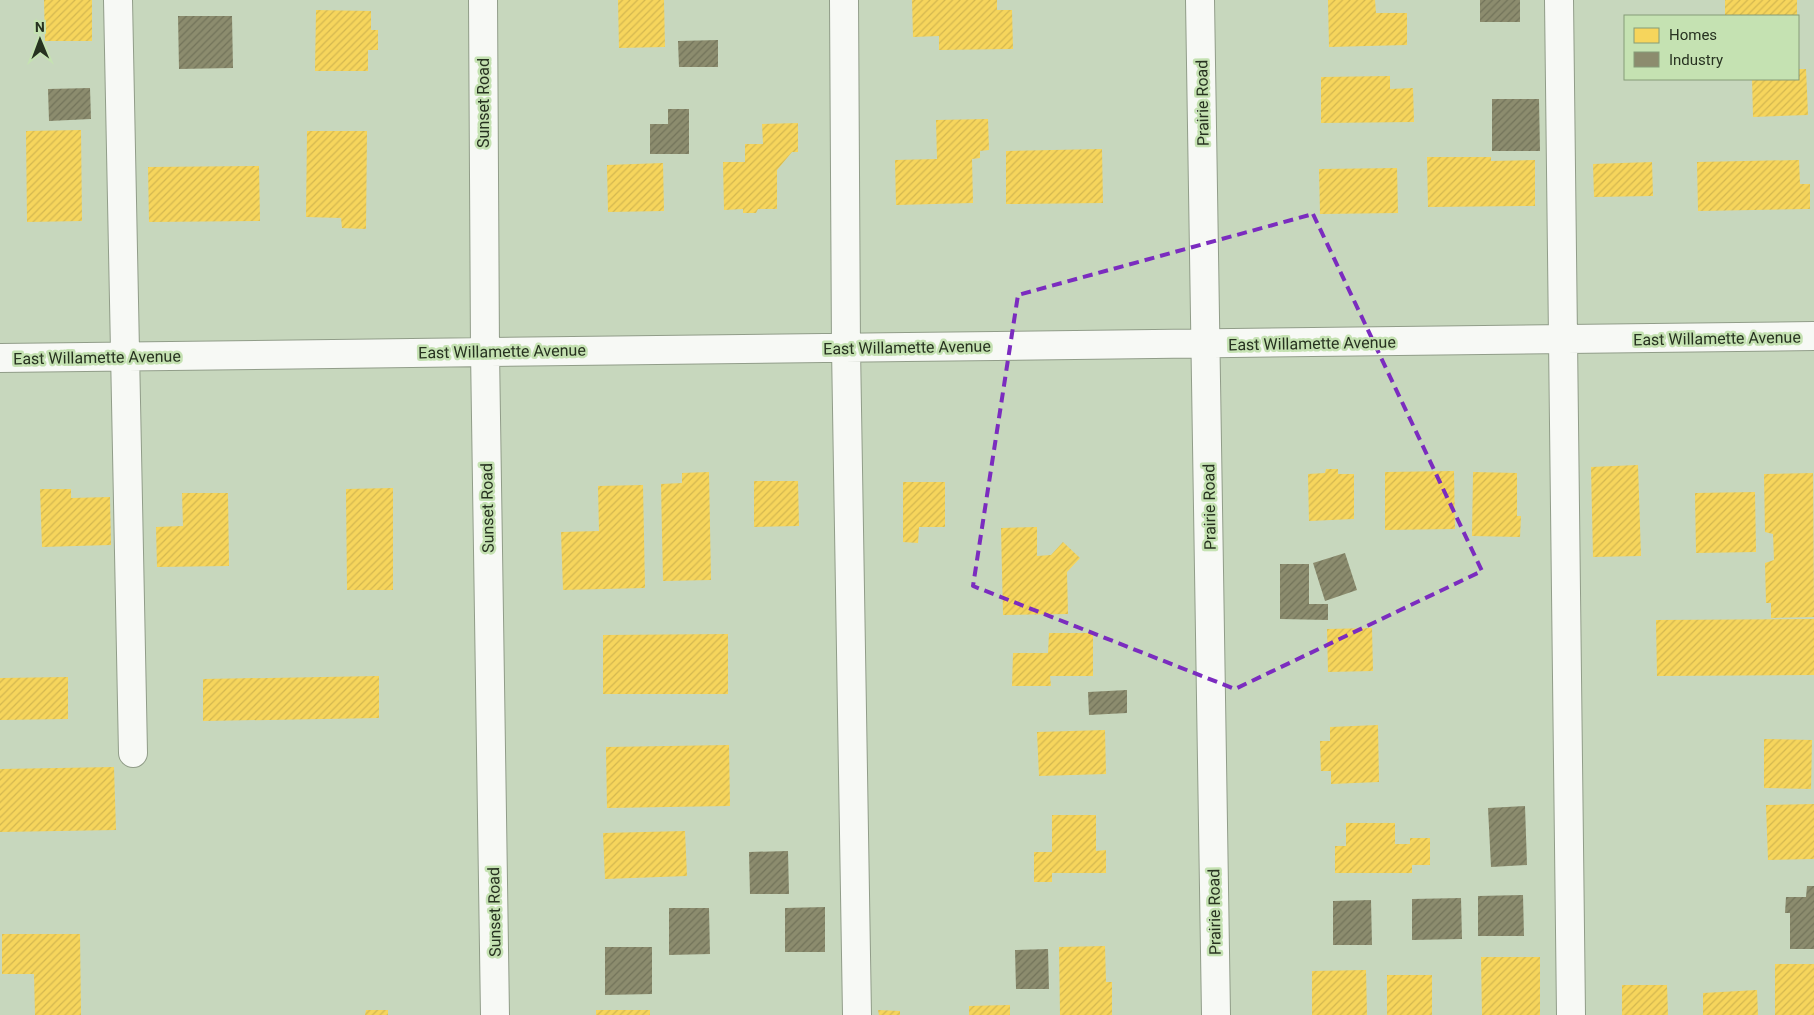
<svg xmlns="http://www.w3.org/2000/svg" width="1814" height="1015" viewBox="0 0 1814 1015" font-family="Roboto,sans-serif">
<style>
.homes{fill:url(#homes-hatch)}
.industry{fill:url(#industry-hatch)}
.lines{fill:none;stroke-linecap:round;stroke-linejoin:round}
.minor-casing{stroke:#919d89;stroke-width:30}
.minor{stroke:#f7f9f5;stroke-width:28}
.marked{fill:none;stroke:#7b2cbf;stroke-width:4;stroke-dasharray:10 6;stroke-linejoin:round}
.labels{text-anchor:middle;stroke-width:5;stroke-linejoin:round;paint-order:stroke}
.street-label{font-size:16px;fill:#273220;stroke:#c5e2b2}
</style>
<defs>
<pattern id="homes-hatch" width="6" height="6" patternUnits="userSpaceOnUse" patternTransform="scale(1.25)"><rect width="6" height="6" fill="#f6d55c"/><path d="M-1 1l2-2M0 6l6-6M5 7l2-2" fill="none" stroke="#d3b750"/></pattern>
<pattern id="industry-hatch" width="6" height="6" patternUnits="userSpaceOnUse" patternTransform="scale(1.25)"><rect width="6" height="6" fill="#8c8c6e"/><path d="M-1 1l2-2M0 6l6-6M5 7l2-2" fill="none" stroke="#72735a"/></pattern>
</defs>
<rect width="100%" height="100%" fill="#c7d7bd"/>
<!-- homes -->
<path class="homes" d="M 44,0 L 92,0 L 92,41 L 45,41 Z
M 618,0 L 664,0 L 665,47 L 619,48 Z
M 912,0 L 997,0 L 997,10 L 1012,10 L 1013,49 L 939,50 L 939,36 L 913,37 Z
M 1328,0 L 1375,0 L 1376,13 L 1407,13 L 1407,45 L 1329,47 Z
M 1725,0 L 1797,0 L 1797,16 L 1725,16 Z
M 316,10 L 371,11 L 371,30 L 378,30 L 378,50 L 368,50 L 368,71 L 315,71 Z
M 1798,69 L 1806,69 L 1808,115 L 1753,117 L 1752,79 L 1798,79 Z
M 1390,76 L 1390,89 L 1413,88 L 1414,122 L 1321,123 L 1321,77 Z
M 988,119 L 989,150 L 980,151 L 980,158 L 972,159 L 973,203 L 896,205 L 895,160 L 937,159 L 936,120 Z
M 798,123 L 798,152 L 792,152 L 777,170 L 777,209 L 758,209 L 756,213 L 743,213 L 743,209 L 724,210 L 723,162 L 745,162 L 745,144 L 763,144 L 762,124 Z
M 81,130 L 82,221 L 27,222 L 26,131 Z
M 307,131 L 367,131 L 366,229 L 342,228 L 341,218 L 306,217 Z
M 1102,149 L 1103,203 L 1006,204 L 1006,151 Z
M 1427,157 L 1491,157 L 1491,161 L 1535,160 L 1535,206 L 1428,207 Z
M 1799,160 L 1800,184 L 1810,184 L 1810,209 L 1698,211 L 1697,162 Z
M 1652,162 L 1653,196 L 1594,197 L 1593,164 Z
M 663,163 L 664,211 L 608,212 L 607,165 Z
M 259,166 L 260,221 L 149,222 L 148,167 Z
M 1397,168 L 1398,213 L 1320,214 L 1319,169 Z
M 1638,465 L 1641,556 L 1593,557 L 1591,467 Z
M 1326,469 L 1338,469 L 1338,474 L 1354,474 L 1354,519 L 1309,521 L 1308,474 L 1325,473 Z
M 1454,471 L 1455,529 L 1385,530 L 1385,472 Z
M 709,472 L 711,580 L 663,581 L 661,484 L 682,483 L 682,473 Z
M 1473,472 L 1517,473 L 1517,516 L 1521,516 L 1520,537 L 1472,536 Z
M 1813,473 L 1814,617 L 1771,618 L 1771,603 L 1766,603 L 1765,563 L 1774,560 L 1773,534 L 1765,532 L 1764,474 Z
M 754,481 L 798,481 L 799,526 L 754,527 Z
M 903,482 L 945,482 L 945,527 L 919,527 L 918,543 L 903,542 Z
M 643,485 L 645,588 L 563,590 L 561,532 L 599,531 L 598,486 Z
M 393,488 L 393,590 L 347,590 L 346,489 Z
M 40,489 L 71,489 L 71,498 L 110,497 L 111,545 L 42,547 Z
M 1755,492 L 1756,552 L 1696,553 L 1695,493 Z
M 182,493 L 228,493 L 229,566 L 157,567 L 156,527 L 183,526 Z
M 1037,527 L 1037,556 L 1051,555 L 1063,542 L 1080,558 L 1067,572 L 1068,614 L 1003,615 L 1001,528 Z
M 1814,619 L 1814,675 L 1657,676 L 1656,620 Z
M 1372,628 L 1373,671 L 1328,672 L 1327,629 Z
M 1049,633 L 1093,633 L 1093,676 L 1050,676 L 1051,686 L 1012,686 L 1013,653 L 1048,653 Z
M 728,634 L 728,694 L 603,694 L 603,635 Z
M 379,676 L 379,718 L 203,721 L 203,679 Z
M 68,677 L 68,719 L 0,720 L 0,678 Z
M 1378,725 L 1379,782 L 1331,784 L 1331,771 L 1321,771 L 1320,741 L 1330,741 L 1330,727 Z
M 1105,730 L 1106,774 L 1039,776 L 1037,732 Z
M 1764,739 L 1812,740 L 1811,789 L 1764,788 Z
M 729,745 L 730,806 L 607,808 L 606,747 Z
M 114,767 L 116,830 L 0,832 L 0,769 Z
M 1814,804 L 1814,859 L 1768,860 L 1766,805 Z
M 1052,815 L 1096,815 L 1096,851 L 1106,850 L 1106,873 L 1052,873 L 1052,882 L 1034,882 L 1034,852 L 1052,852 Z
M 1346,823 L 1395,823 L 1395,844 L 1410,844 L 1410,838 L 1430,838 L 1430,865 L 1412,865 L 1412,873 L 1335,873 L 1335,846 L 1346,846 Z
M 685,831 L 687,876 L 605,879 L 603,833 Z
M 2,934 L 80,934 L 81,1015 L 35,1015 L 34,974 L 2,974 Z
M 1105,946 L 1106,982 L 1112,982 L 1112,1015 L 1060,1015 L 1059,947 Z
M 1481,957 L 1540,957 L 1540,1015 L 1482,1015 Z
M 1775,964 L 1814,964 L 1814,1015 L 1775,1015 Z
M 1366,970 L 1367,1015 L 1312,1015 L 1312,971 Z
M 1387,975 L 1432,975 L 1432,1015 L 1387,1015 Z
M 1622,985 L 1667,985 L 1668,1015 L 1622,1015 Z
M 1757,990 L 1758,1015 L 1703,1015 L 1703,993 Z
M 1010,1005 L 1010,1015 L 969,1015 L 969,1006 Z
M 366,1010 L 388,1010 L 388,1015 L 365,1015 Z
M 596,1010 L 650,1010 L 650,1015 L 596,1015 Z
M 878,1010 L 900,1011 L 900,1015 L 879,1015 Z"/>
<!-- industry -->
<path class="industry" d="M 1480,0 L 1520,0 L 1520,22 L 1480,22 Z
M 178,16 L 232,16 L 233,68 L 179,69 Z
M 718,40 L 718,67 L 679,67 L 678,41 Z
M 90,88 L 91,119 L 49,121 L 48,89 Z
M 1492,99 L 1539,99 L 1540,151 L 1492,151 Z
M 668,109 L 689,109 L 689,154 L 650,154 L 650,124 L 668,124 Z
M 1345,553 L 1357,590 L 1325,601 L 1313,563 Z
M 1280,564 L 1309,564 L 1309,604 L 1328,604 L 1328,620 L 1280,619 Z
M 1127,690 L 1127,713 L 1089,715 L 1088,692 Z
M 1525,806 L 1527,865 L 1491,867 L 1488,808 Z
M 788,851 L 789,894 L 750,894 L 749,852 Z
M 1807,886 L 1814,886 L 1814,949 L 1790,949 L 1790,913 L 1785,913 L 1786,897 L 1806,897 Z
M 1523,895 L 1524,936 L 1478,936 L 1478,896 Z
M 1461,898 L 1462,939 L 1412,940 L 1412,899 Z
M 1371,900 L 1372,945 L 1333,945 L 1333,901 Z
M 825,907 L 825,952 L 785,952 L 785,908 Z
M 669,908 L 709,908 L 710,954 L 669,955 Z
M 605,947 L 652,947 L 652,994 L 605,995 Z
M 1048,949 L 1049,989 L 1016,989 L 1015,950 Z"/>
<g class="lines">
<defs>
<path id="minor" d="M 118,0 L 133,753
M 483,0 L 485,351 L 495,1015
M 844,0 L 846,348 L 857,1015
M 1200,0 L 1216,1015
M 1559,0 L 1571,1015
M 0,358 C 605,349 1209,345 1814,336"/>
</defs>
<!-- minor casing -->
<use href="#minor" class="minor-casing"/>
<!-- minor -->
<use href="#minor" class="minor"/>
</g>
<!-- marked area -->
<path class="marked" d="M 1313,214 L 1482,571 L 1235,689 L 973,586 L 1018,295 Z"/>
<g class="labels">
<!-- street labels -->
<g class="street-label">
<text transform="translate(483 103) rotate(-90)" y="6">Sunset Road</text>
<text transform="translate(1202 103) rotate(-91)" y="6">Prairie Road</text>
<text transform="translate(1717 338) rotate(-1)" y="6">East Willamette Avenue</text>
<text transform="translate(1312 343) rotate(-1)" y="6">East Willamette Avenue</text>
<text transform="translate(907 347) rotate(-1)" y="6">East Willamette Avenue</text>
<text transform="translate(502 351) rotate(-1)" y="6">East Willamette Avenue</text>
<text transform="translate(97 357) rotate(-1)" y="6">East Willamette Avenue</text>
<text transform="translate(1209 507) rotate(-91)" y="6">Prairie Road</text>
<text transform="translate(487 508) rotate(-91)" y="6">Sunset Road</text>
<text transform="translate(494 912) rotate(-91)" y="6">Sunset Road</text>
<text transform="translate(1214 912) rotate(-91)" y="6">Prairie Road</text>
</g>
</g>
<!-- legend -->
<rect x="1624" y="15" width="175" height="65" fill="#c5e2b2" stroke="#869c78"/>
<rect x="1634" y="28" width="25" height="15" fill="#f6d55c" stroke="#869c78"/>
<text x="1669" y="40" font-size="15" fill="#273220">Homes</text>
<rect x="1634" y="52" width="25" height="15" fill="#8c8c6e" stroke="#869c78"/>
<text x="1669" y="65" font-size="15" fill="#273220">Industry</text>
<!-- north arrow -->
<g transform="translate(40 40) rotate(359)" stroke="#c5e2b2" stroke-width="4" paint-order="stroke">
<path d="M0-4L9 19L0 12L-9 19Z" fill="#273220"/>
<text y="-8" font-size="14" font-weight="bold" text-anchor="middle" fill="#273220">N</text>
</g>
</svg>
